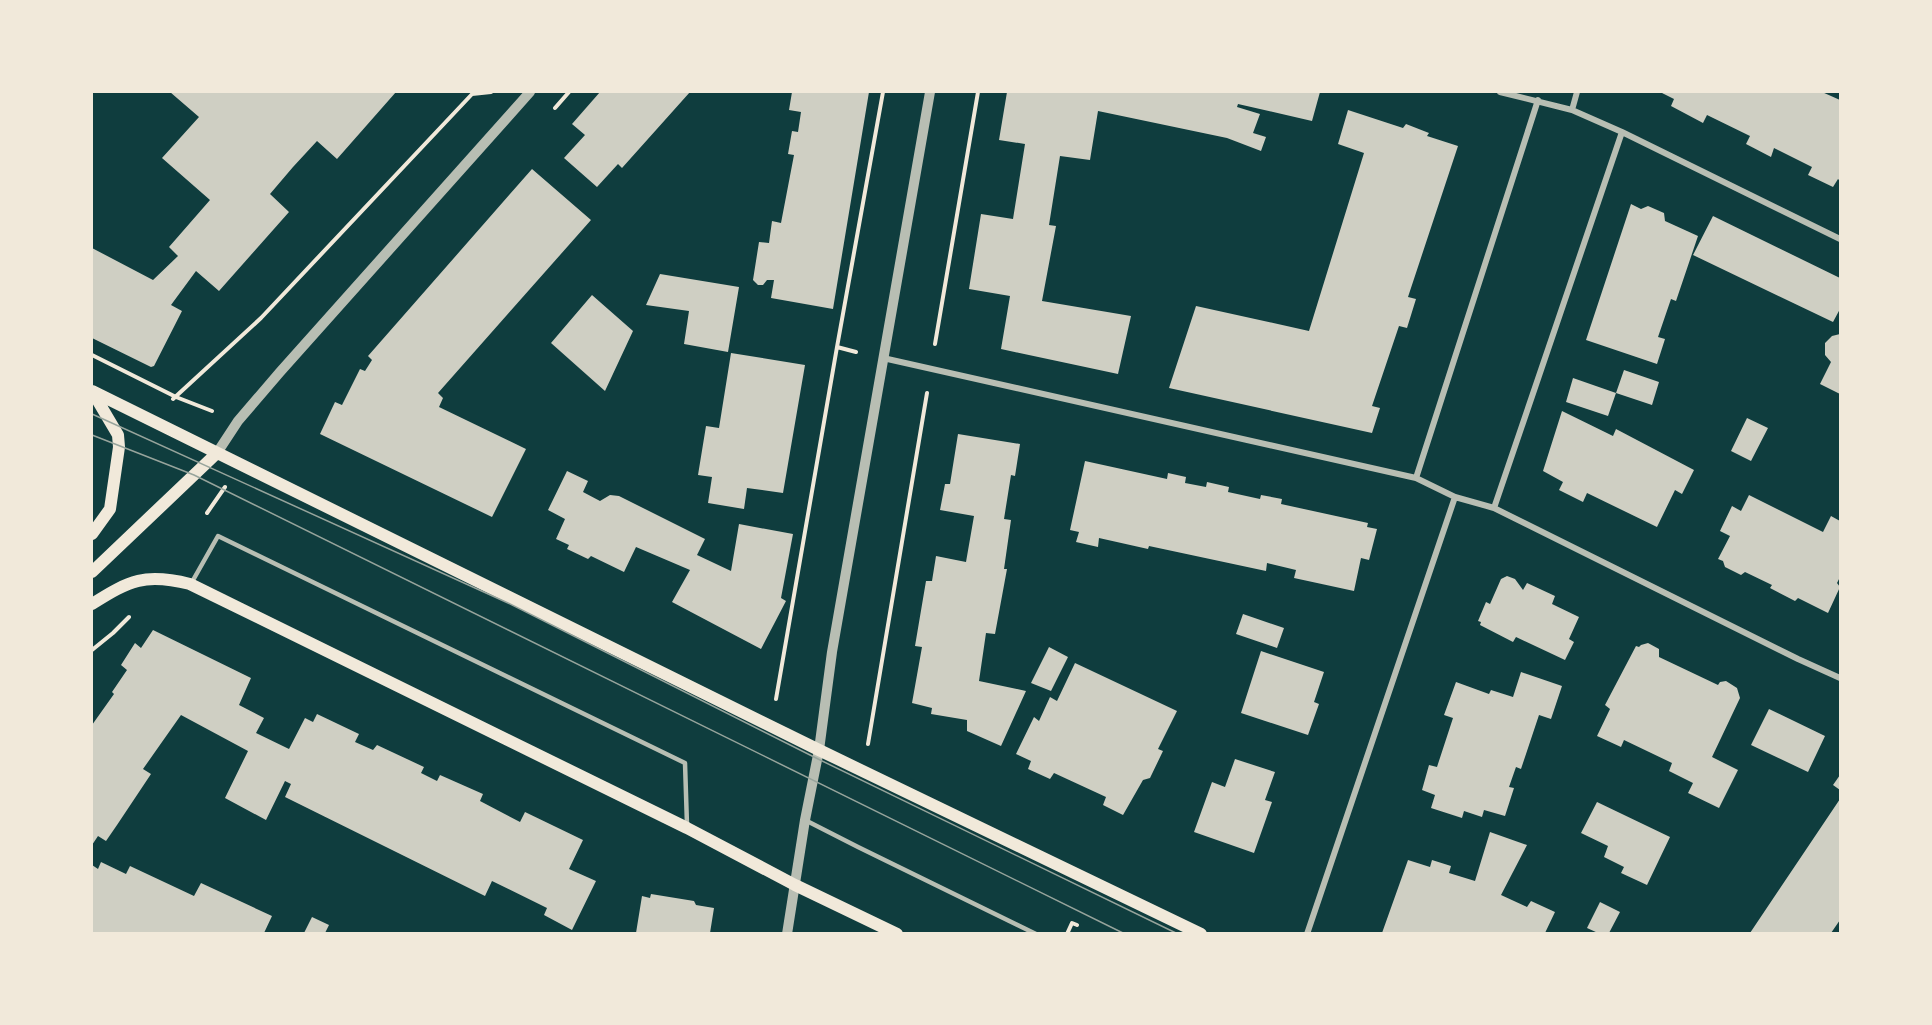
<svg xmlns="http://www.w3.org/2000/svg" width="1932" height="1025" viewBox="0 0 1932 1025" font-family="Poppins,sans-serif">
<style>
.building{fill:#cfcfc3}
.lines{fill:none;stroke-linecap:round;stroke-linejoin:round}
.path{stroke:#f1e9da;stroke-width:4}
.service{stroke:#b8beb3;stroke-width:4.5}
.minor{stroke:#b8beb3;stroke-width:6}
.tertiary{stroke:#b8beb3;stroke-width:10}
.secondary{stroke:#f1e9da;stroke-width:12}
.tram{stroke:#97a49c;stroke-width:1.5}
</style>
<rect width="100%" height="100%" fill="#0f3d3e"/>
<!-- building -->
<path class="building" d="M 170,92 L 396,92 L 337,159 L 317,141 L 293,167 L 270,194 L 289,212 L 219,291 L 196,271 L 171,305 L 182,311 L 154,366 L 151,367 L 92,338 L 92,248 L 153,280 L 178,256 L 169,247 L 210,200 L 162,158 L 199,117 Z
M 600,92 L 690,92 L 622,168 L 618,164 L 597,187 L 564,158 L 585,135 L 572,124 Z
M 792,92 L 869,92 L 833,309 L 771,298 L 774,280 L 767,280 L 763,285 L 758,285 L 753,280 L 759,242 L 769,243 L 772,221 L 781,223 L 794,155 L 788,154 L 792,131 L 798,132 L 801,112 L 789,110 Z
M 1007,92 L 1320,92 L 1312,121 L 1238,104 L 1237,107 L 1260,114 L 1253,133 L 1266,137 L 1261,151 L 1227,138 L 1098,111 L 1090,160 L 1060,156 L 1049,225 L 1056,226 L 1042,301 L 1131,316 L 1118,374 L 1001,349 L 1010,296 L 969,289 L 981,214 L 1013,219 L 1025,144 L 999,140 Z
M 1663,92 L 1822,92 L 1840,100 L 1840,181 L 1838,179 L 1833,187 L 1808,175 L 1812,167 L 1774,148 L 1771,157 L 1746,144 L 1750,136 L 1707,115 L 1703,123 L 1671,106 L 1674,99 L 1662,93 Z
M 1348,110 L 1403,128 L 1406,124 L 1429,133 L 1427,136 L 1458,146 L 1408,297 L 1416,299 L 1407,328 L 1399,326 L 1372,406 L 1380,408 L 1372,433 L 1169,388 L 1196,306 L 1309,331 L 1364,153 L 1338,144 Z
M 532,169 L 591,220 L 438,393 L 443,398 L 439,407 L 526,449 L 492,517 L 320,434 L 335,402 L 342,405 L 360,369 L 365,371 L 372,360 L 368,356 Z
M 1631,204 L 1641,209 L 1648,206 L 1664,213 L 1665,221 L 1698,236 L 1676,301 L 1671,299 L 1658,337 L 1665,339 L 1657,364 L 1586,340 Z
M 1713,216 L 1840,278 L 1840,309 L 1833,322 L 1693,255 Z
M 660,274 L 739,287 L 728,352 L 684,344 L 689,311 L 646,305 Z
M 592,295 L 633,331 L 605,391 L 551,343 Z
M 1840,334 L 1840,394 L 1820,384 L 1831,362 L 1825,355 L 1825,343 L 1832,336 Z
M 731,353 L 805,365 L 783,493 L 747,488 L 744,509 L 708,503 L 712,477 L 698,475 L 706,426 L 719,428 Z
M 1624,370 L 1659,382 L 1652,405 L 1616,393 Z
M 1573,378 L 1616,393 L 1608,416 L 1566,402 Z
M 1562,411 L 1613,436 L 1616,429 L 1694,470 L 1682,494 L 1675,490 L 1657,527 L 1587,493 L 1583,502 L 1559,490 L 1563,482 L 1543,471 Z
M 1747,418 L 1768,428 L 1751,461 L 1731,451 Z
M 958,434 L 1020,444 L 1015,476 L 1011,475 L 1004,519 L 1011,520 L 1004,569 L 1007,569 L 995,634 L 986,633 L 979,681 L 1026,691 L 1001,746 L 967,731 L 967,720 L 931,714 L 932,708 L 912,703 L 922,647 L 915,646 L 926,581 L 932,581 L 936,556 L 966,562 L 974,516 L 940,510 L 945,484 L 950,484 Z
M 1085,461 L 1167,479 L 1168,473 L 1186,477 L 1185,483 L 1206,487 L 1207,482 L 1229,487 L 1228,492 L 1260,499 L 1261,495 L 1282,499 L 1281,504 L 1368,523 L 1367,527 L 1377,529 L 1369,560 L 1361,558 L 1354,591 L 1294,578 L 1296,570 L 1267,563 L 1266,571 L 1149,546 L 1148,549 L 1099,538 L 1098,547 L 1076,542 L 1079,532 L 1070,530 Z
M 567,471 L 588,481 L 583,492 L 600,501 L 610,495 L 619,496 L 705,539 L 697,555 L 731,571 L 739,524 L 793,534 L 781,598 L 786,601 L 761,649 L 672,602 L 690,570 L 636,547 L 624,572 L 591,556 L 588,559 L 567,549 L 569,545 L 556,539 L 565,519 L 548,510 Z
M 1749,495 L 1823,532 L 1831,516 L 1840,521 L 1840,577 L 1837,583 L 1840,587 L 1828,613 L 1798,598 L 1795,601 L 1770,588 L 1772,585 L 1745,572 L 1741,575 L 1725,567 L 1723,561 L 1718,559 L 1730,536 L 1720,531 L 1732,506 L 1741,511 Z
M 1507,576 L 1515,579 L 1523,590 L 1527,583 L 1555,596 L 1552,604 L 1579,617 L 1569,639 L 1574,642 L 1565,660 L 1516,637 L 1513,642 L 1480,625 L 1481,622 L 1478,621 L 1486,602 L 1490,604 L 1501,579 Z
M 1243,614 L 1284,628 L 1277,648 L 1236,634 Z
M 153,630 L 251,678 L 239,705 L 264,718 L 256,733 L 289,749 L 305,718 L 313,722 L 317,714 L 359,734 L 355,742 L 373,750 L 377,745 L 424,767 L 421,773 L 437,781 L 440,775 L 483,794 L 480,801 L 520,822 L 525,812 L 583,840 L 569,869 L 596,881 L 572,930 L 544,915 L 547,908 L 492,881 L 485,896 L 285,797 L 291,784 L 285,781 L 266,820 L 225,798 L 248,751 L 181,715 L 143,769 L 151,774 L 117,825 L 106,841 L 98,836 L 92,845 L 92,725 L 114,694 L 112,692 L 127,670 L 121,665 L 135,643 L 141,648 Z
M 1648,643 L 1659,649 L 1659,657 L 1718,685 L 1720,682 L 1726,681 L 1737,688 L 1740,698 L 1712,757 L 1738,770 L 1719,808 L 1688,793 L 1693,783 L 1669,771 L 1672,763 L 1624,740 L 1621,747 L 1597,736 L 1610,709 L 1605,705 L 1636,646 L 1639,647 L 1641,645 Z
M 1049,647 L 1068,657 L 1051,691 L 1031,683 Z
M 1261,651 L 1324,672 L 1314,702 L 1319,704 L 1308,735 L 1241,713 Z
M 1075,663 L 1177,711 L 1158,749 L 1163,751 L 1150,778 L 1143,780 L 1123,815 L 1103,805 L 1106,797 L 1054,773 L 1050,779 L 1028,769 L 1031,761 L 1016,754 L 1034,717 L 1039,721 L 1050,697 L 1057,701 Z
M 1521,672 L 1562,686 L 1551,719 L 1539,715 L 1521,769 L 1516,767 L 1509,787 L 1514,788 L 1505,816 L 1484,810 L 1482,817 L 1464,811 L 1462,818 L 1431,808 L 1435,795 L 1422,790 L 1429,765 L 1437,767 L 1453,718 L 1444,715 L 1456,682 L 1489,694 L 1491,690 L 1513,697 Z
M 1769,709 L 1825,736 L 1808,772 L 1751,745 Z
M 1235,759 L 1275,772 L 1265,800 L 1272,802 L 1254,853 L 1194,832 L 1212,782 L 1225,787 Z
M 1840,775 L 1840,790 L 1833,785 Z
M 1840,799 L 1840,920 L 1831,933 L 1750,933 Z
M 1597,802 L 1670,837 L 1647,885 L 1621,873 L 1624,867 L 1604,857 L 1608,846 L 1581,833 Z
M 1490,832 L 1527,845 L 1501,895 L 1527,907 L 1531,901 L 1555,912 L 1545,933 L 1382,933 L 1408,860 L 1430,867 L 1432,860 L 1451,866 L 1449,873 L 1475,881 Z
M 101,862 L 126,874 L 130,866 L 194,896 L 201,883 L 272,916 L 264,933 L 94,933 L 92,932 L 92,865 L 98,869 Z
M 651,894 L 694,901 L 696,905 L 714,908 L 710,933 L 636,933 L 642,896 L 650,898 Z
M 1600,902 L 1620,912 L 1609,933 L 1598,933 L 1587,928 Z
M 312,917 L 329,925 L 325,933 L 304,933 Z"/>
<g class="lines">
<!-- path -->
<path class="path" d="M 472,94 L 491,92
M 555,108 L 569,92
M 935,344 L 978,92
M 837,347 L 856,352
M 92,355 L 176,397 L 212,411
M 173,399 L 261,318 L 474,92
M 207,513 L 225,487
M 92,650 L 113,633 L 129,617
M 776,699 L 837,347 L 883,92
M 868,744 L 927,393
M 1067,934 L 1072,923 L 1077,925"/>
<!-- service -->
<path class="service" d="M 192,582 L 218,536 L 685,763 L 687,825
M 805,820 L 858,847 L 1036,934"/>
<!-- minor -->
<path class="minor" d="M 1500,92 L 1572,110 L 1622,132 L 1840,239
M 1572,110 L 1577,92
M 883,358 L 1416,478 L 1455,497 L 1494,508 L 1798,659 L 1840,678
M 1416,478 L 1538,100
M 1494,508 L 1622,132
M 1307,934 L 1455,497"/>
<!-- tertiary -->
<path class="tertiary" d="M 217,453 L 238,421 L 280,372 L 530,92
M 787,934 L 805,820 L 819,750 L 832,652 L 930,92"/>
<!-- secondary -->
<path class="secondary" d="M 92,391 L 819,750 L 1201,934
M 92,534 L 110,509 L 119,447 L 118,435 L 92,391
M 92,572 L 217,453
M 92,604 C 130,580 145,573 190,584 L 687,828 L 795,885 L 897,934"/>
<!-- tram -->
<path class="tram" d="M 92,414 L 508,603 L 816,758 L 1178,934
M 92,435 L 194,475 L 1125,934"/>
</g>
<!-- border -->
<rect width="1932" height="1025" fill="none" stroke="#f1e9da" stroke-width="186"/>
</svg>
